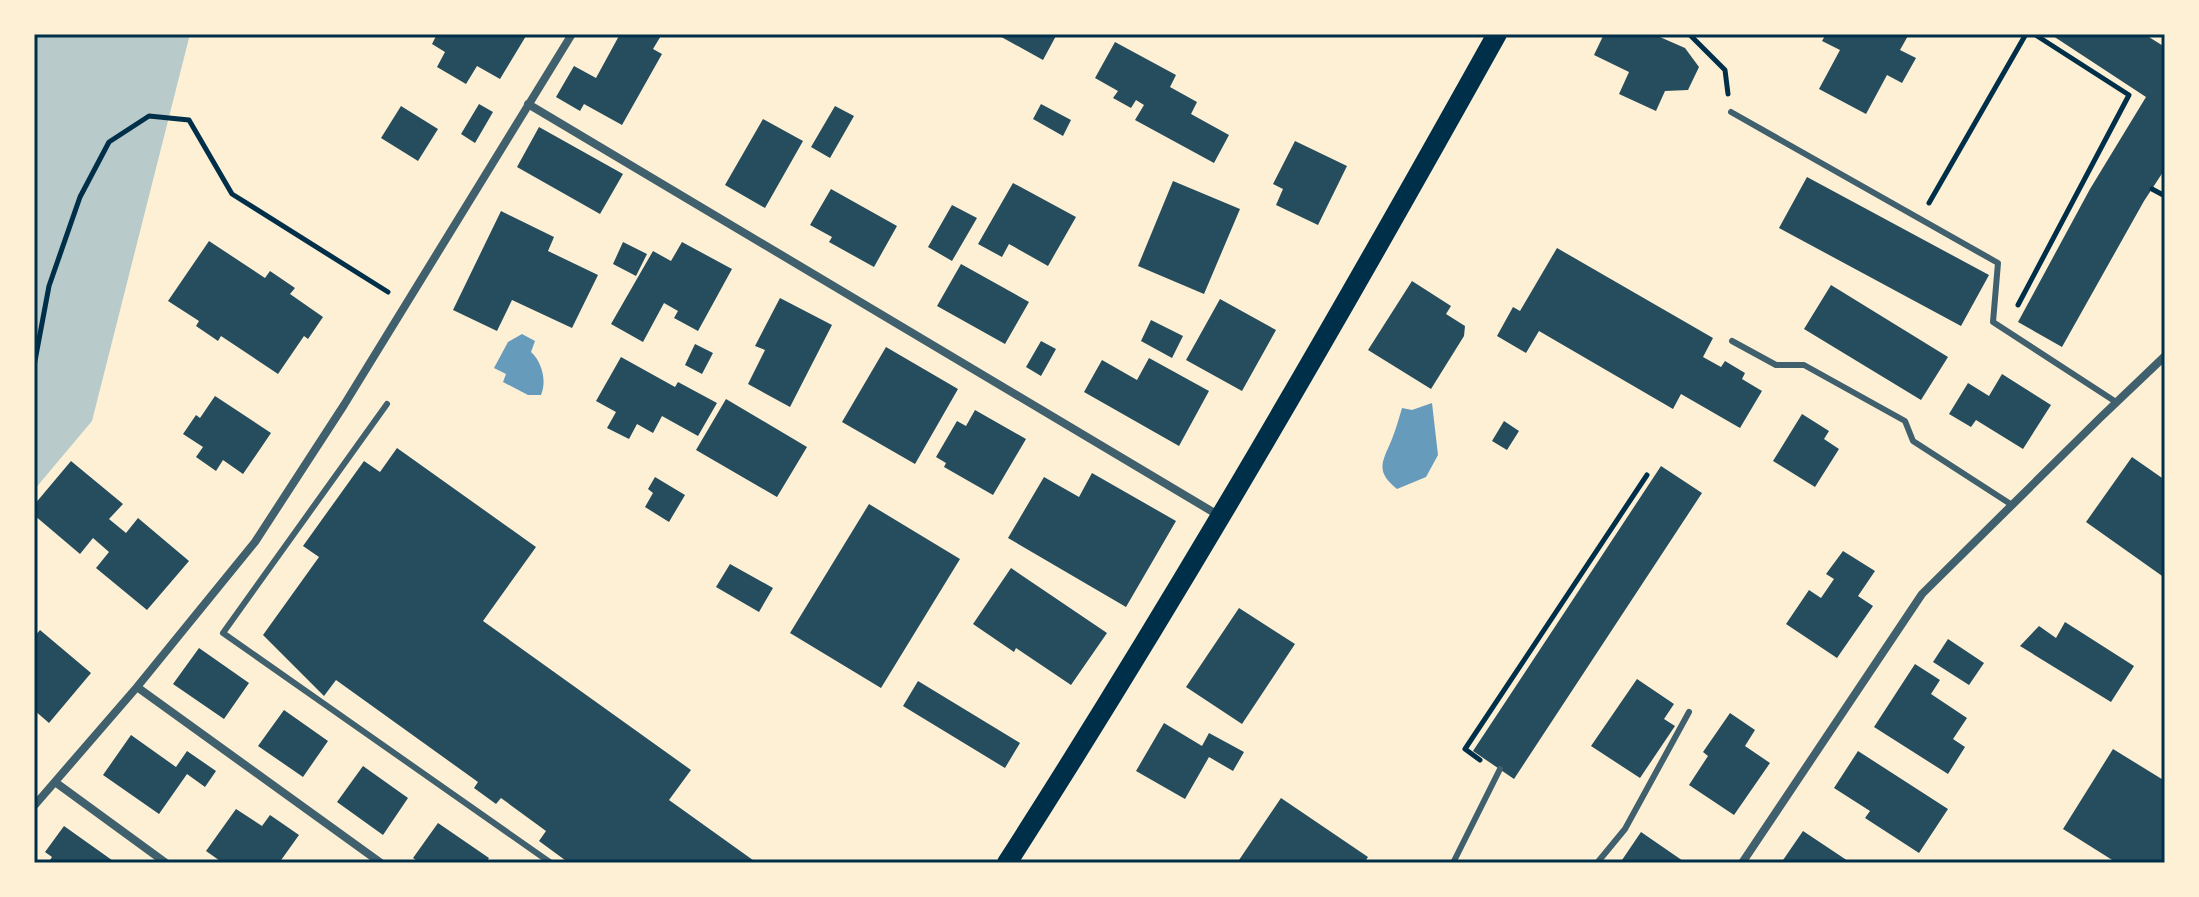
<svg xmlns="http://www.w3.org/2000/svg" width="2199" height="897" viewBox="0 0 2199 897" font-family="'Archivo Narrow',sans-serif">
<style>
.green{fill:#b9caca}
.water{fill:#669bbc}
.building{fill:#264d5e}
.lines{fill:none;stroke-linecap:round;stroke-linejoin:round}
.path{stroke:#003049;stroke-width:5}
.service{stroke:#3f606c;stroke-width:6}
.minor{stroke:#3f606c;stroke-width:8}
.primary{stroke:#003049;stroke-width:20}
.neatline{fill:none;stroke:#003049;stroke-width:3}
</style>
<rect width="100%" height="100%" fill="#fdf0d5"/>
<!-- green -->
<path class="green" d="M 34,34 L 190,34 L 92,421 L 34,490 Z"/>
<!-- water -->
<path class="water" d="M 522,334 L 535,341 L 531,352 C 542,362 547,381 541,395 L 528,395 L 503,382 L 506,374 L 494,368 L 508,342 Z
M 1432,403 L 1438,455 L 1426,477 L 1397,489 C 1374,471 1383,461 1392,439 C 1396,429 1399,418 1402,408 L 1412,410 Z"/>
<!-- building -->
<path class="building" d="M 437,34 L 523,34 L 526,36 L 500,79 L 477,66 L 466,84 L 437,67 L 445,52 L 432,44 Z
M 620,34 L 662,34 L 653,49 L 662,54 L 622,125 L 584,104 L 580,111 L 556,97 L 574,66 L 596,78 Z
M 996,34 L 1057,34 L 1043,60 Z
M 1604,34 L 1653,34 L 1685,48 L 1699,67 L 1688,90 L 1665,91 L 1656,111 L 1619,94 L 1629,72 L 1594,55 Z
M 1826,34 L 1909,34 L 1900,50 L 1916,58 L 1902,83 L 1887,75 L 1866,114 L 1819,89 L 1840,50 L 1822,41 Z
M 2050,34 L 2144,34 L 2165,47 L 2165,169 L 2144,201 L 2062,347 L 2018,322 L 2090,189 L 2146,97 Z
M 1115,42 L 1176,75 L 1170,87 L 1197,102 L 1191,114 L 1229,135 L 1214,163 L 1135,120 L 1144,105 L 1136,100 L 1131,108 L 1113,98 L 1118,91 L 1095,78 Z
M 479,104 L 493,112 L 475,143 L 461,134 Z
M 1041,104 L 1071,120 L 1063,136 L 1033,119 Z
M 401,106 L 438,129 L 418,161 L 381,138 Z
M 835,106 L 854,116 L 830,158 L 811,147 Z
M 763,119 L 803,141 L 765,208 L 725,185 Z
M 539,127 L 623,174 L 600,214 L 517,167 Z
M 1295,141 L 1347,166 L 1318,225 L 1276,205 L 1283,189 L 1273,184 Z
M 1807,177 L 1989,275 L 1961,326 L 1779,228 Z
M 1173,181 L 1240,209 L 1204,294 L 1138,266 Z
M 1013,183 L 1076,217 L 1048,266 L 1009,244 L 1002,257 L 978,244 Z
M 831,189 L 897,226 L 874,267 L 829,242 L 832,237 L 810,225 Z
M 952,205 L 977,218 L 952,261 L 928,247 Z
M 501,211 L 554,237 L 548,251 L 598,275 L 572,328 L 512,300 L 497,331 L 453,310 Z
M 209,241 L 265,278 L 270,271 L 295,288 L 290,294 L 323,317 L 308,339 L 304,336 L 278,374 L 221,336 L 218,341 L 196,326 L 199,321 L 168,301 Z
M 623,242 L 647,254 L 636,276 L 613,264 Z
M 682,242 L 732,269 L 698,331 L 674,318 L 678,311 L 664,303 L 643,342 L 611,324 L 653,251 L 671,261 Z
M 1557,248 L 1713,338 L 1703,357 L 1721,367 L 1725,361 L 1745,373 L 1742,379 L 1762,391 L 1740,428 L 1681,394 L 1673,409 L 1539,331 L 1526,353 L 1497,336 L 1513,307 L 1520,311 Z
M 961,264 L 1029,302 L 1005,344 L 937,306 Z
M 1412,281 L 1451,306 L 1446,314 L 1465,326 L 1464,336 L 1431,389 L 1368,350 Z
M 1831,285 L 1948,357 L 1921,400 L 1804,329 Z
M 780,298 L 832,325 L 790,407 L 748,384 L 765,350 L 755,346 Z
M 1220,299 L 1276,330 L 1242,391 L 1186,360 Z
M 1151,320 L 1183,336 L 1172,358 L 1141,341 Z
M 1041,341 L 1056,349 L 1041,376 L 1026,367 Z
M 695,344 L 713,353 L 702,374 L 685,365 Z
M 886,347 L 958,389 L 915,464 L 842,422 Z
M 621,357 L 675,387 L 678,382 L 717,403 L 698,436 L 662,416 L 653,433 L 637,424 L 629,439 L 607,428 L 616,412 L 596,401 Z
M 1149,358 L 1209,391 L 1179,446 L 1084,392 L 1102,360 L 1137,380 Z
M 2002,374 L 2051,405 L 2023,449 L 1976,420 L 1971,427 L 1949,414 L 1968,383 L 1989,396 Z
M 215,396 L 271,433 L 243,474 L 223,460 L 216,471 L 196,457 L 203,447 L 183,434 L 196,415 L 200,418 Z
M 726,399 L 807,447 L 777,497 L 696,450 Z
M 975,410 L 1026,439 L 993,495 L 944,467 L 946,463 L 936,457 L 957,421 L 966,426 Z
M 1802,414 L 1829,431 L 1824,439 L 1839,449 L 1815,487 L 1773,461 Z
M 1504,421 L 1519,431 L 1507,450 L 1492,441 Z
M 397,448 L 536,547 L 483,621 L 691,770 L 669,800 L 757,863 L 569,863 L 539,841 L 546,831 L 501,798 L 496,804 L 474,788 L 478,782 L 336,680 L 324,696 L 263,635 L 319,557 L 303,546 L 364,461 L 380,472 Z
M 2132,457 L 2165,480 L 2165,578 L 2086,522 Z
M 71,461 L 123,504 L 109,519 L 126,533 L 138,518 L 189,561 L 147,610 L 96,568 L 109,552 L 93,538 L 80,554 L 34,515 L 34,505 Z
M 1661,466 L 1702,493 L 1514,779 L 1473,751 Z
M 1092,473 L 1176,521 L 1126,607 L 1008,538 L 1044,477 L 1079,497 Z
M 655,477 L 685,495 L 669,522 L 645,507 L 653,493 L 648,489 Z
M 869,504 L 960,559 L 881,688 L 790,633 Z
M 1843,551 L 1875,571 L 1858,596 L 1873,606 L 1837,658 L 1786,624 L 1809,590 L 1821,598 L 1834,579 L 1826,574 Z
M 730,564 L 773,588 L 759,612 L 716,587 Z
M 1011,568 L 1107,633 L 1071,685 L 1016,648 L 1014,652 L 973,624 Z
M 1239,608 L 1295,644 L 1242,724 L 1186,687 Z
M 2065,622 L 2134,666 L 2111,702 L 2020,646 L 2039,626 L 2056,638 Z
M 40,630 L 91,673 L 49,723 L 34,710 L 34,637 Z
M 1948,639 L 1984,663 L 1969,685 L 1933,662 Z
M 199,648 L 249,683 L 224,719 L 173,684 Z
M 1915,664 L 1940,680 L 1931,694 L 1967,718 L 1953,739 L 1965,747 L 1948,774 L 1874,727 Z
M 1637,679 L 1674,704 L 1664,719 L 1675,726 L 1640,778 L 1591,746 Z
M 918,681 L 1020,743 L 1005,768 L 903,706 Z
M 284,710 L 328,741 L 303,777 L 258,746 Z
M 1730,713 L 1755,730 L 1745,746 L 1770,763 L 1734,815 L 1689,785 L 1708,756 L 1703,752 Z
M 1164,723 L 1202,746 L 1209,733 L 1244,752 L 1233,771 L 1209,757 L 1185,799 L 1136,771 Z
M 131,735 L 176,767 L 187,751 L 216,771 L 205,787 L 187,774 L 159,814 L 103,775 Z
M 2113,749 L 2165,781 L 2165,863 L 2117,863 L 2063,829 Z
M 1858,751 L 1948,809 L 1919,853 L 1865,818 L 1870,811 L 1834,788 Z
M 363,766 L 408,798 L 383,835 L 337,802 Z
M 1281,798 L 1368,857 L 1364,863 L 1237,863 Z
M 236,809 L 262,826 L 270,815 L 299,835 L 279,863 L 223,863 L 206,851 Z
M 438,823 L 489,858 L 486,863 L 420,863 L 413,858 Z
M 64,826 L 116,863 L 48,863 L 52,857 L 45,852 Z
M 1803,831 L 1851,863 L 1781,863 Z
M 1641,832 L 1686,863 L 1620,863 Z"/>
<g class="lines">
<!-- path -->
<path class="path" d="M 1689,34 L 1725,70 L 1728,94
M 2152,189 L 2165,196
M 1929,203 L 2026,34
M 2018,305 L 2129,95 L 2034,34
M 34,366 L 49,286 L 80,197 L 109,142 L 149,116 L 189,120 L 232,194 L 388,292
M 1480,760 L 1465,749 L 1647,475"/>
<!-- service -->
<path class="service" d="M 1731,112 L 1998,263 L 1993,322 L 2116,402
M 1732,341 L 1776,365 L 1804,365 L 1905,421 L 1913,441 L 2012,505
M 387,404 L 223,633 L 551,863
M 1453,863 L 1500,769
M 1597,863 L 1625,829 L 1689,712"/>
<!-- minor -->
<path class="minor" d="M 528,104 L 1218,515
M 137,687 L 381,863
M 55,782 L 166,863
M 34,806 L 137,687 L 255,542 L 344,405 L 572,34
M 1742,863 L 1922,594 L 2100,418 L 2165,356"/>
<!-- primary -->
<path class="primary" d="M 1007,863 C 1180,593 1341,314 1497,34"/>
</g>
<!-- border -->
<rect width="2199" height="897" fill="none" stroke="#fdf0d5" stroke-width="72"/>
<rect x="36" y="36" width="2127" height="825" class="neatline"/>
</svg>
